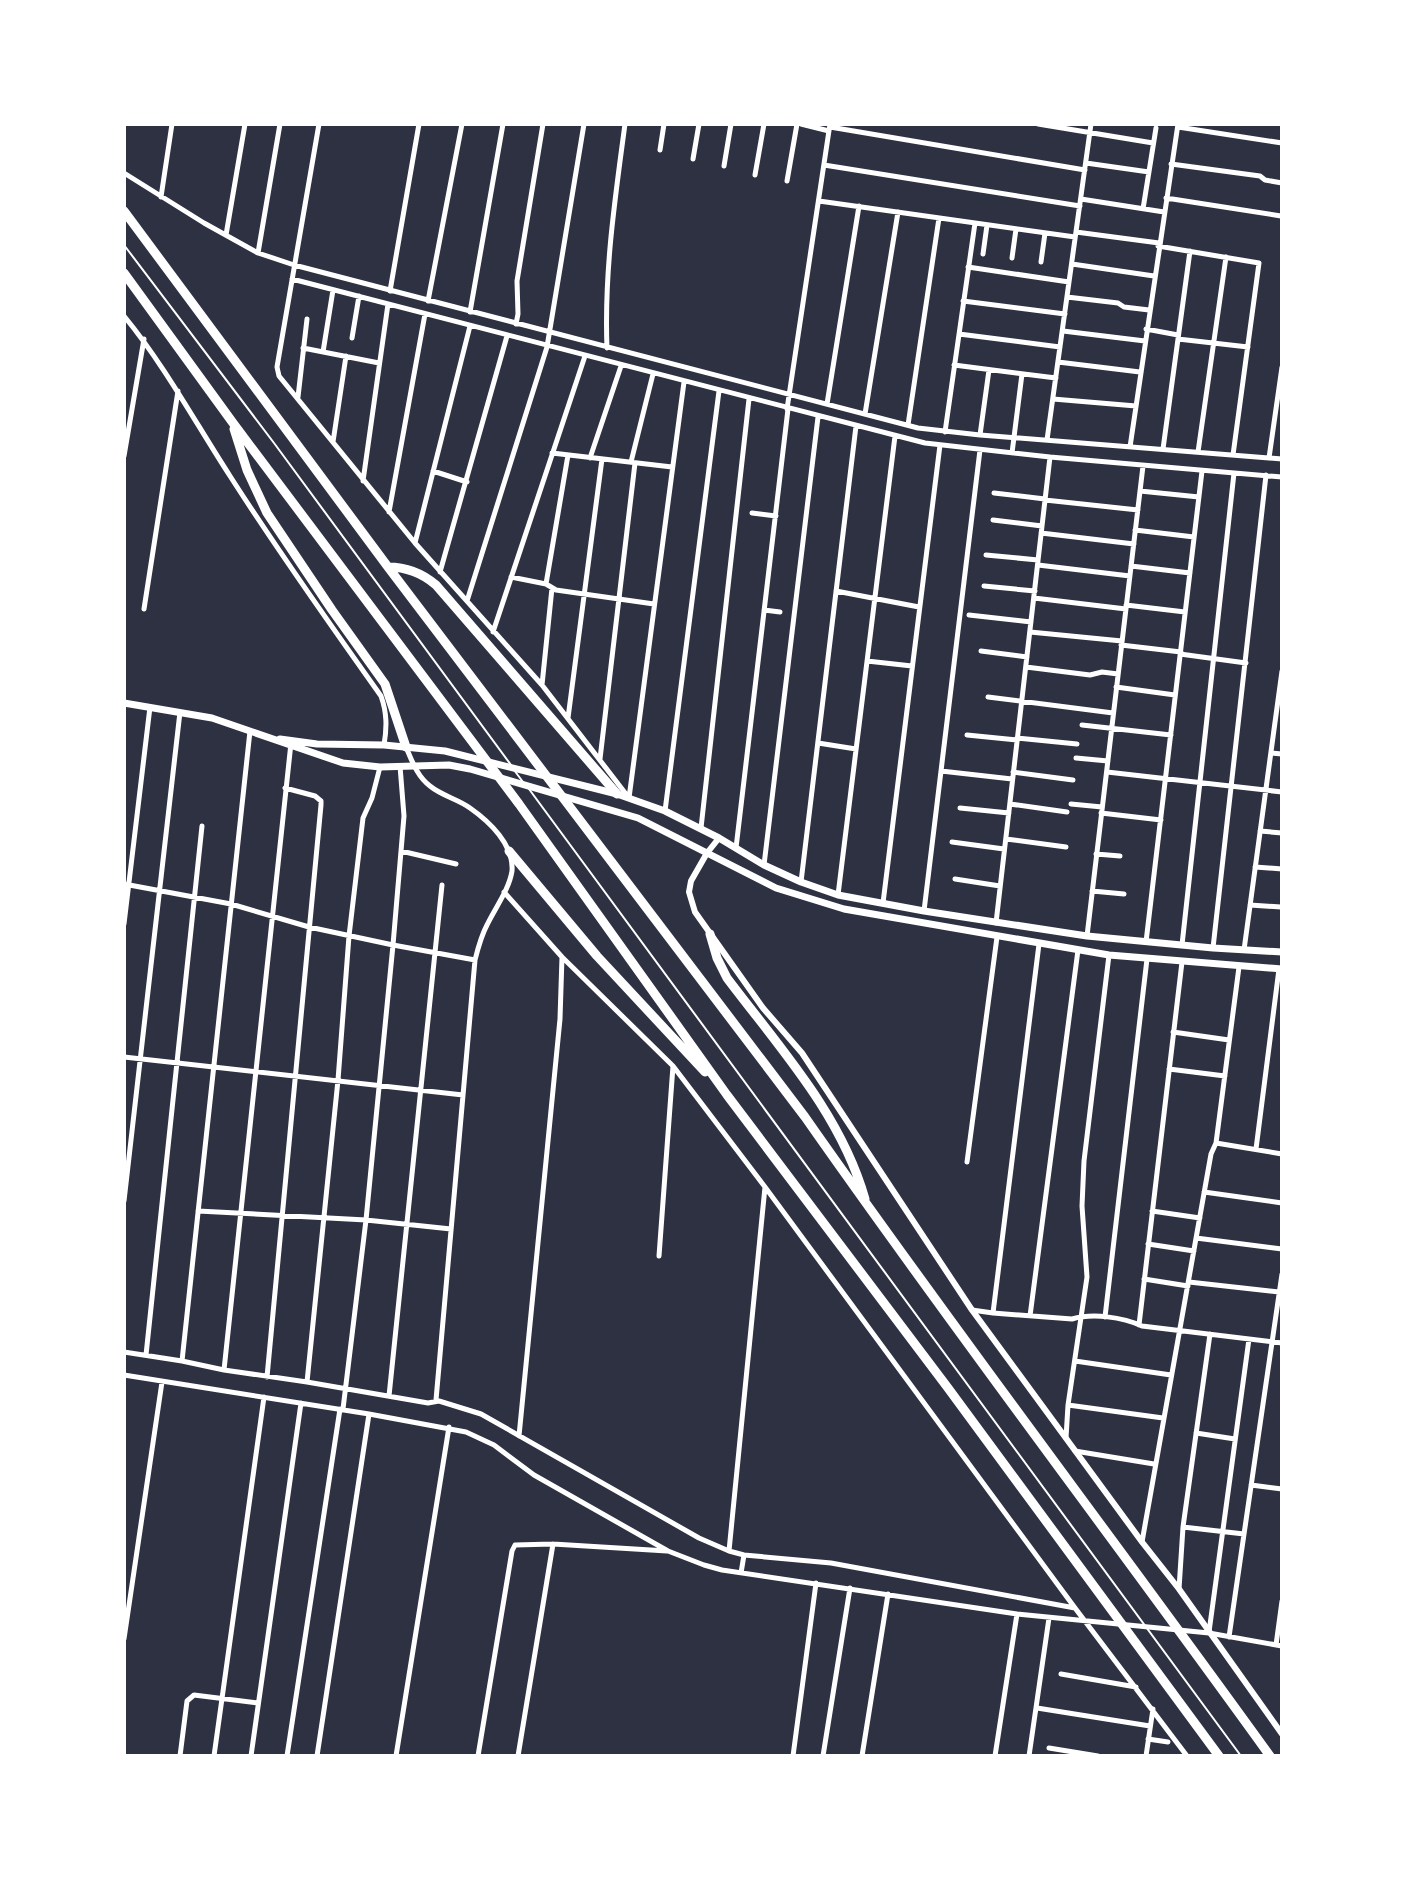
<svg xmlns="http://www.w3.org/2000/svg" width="1406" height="1880" viewBox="0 0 1406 1880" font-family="Figtree,sans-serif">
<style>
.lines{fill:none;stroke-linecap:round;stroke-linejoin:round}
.service{stroke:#fff;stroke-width:2}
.minor{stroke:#fff;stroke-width:5}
.tertiary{stroke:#fff;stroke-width:6}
.secondary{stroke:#fff;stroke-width:7}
.motorway{stroke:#fff;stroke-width:9}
</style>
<rect width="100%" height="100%" fill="#2d3142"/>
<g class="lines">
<!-- service -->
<path class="service" d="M 124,245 L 274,443 L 511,765
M 514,770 L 523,782
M 529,789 L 1241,1756"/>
<!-- minor -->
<path class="minor" d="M 319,124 L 277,367 L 279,376 L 415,543 L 542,685 L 629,798
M 801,124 L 829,131
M 1038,124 L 1153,143
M 830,127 L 1085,170
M 1178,127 L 1282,143
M 660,150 L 664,124
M 693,159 L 699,124
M 1086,163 L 1149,172
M 1171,164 L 1260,176 L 1265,180 L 1282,183
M 824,165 L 1080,206
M 724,166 L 731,124
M 124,173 L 204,223 L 258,253 L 294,265 L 918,428 L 980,435 L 1282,459
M 755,175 L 764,124
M 787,181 L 797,124
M 161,197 L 172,124
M 1166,198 L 1281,216
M 1081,199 L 1164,212
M 819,201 L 1075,237
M 1143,209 L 1156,128
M 1076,232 L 1159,243
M 226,235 L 245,124
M 1158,246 L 1259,263 L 1233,455
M 258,253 L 280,124
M 983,254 L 987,225
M 1012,258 L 1016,229
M 1041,262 L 1045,233
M 1072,264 L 1154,276
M 968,267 L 1069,282
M 292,279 L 925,443 L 1050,457 L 1282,477
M 390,291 L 419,124
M 1067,297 L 1118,303 L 1124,307 L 1149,310
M 428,301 L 462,124
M 963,301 L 1065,314
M 470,312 L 503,124
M 124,316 C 165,366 195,422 230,476 C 278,551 329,623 381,696 C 387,713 387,727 384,745
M 516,324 L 518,314 L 517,281 L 543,124
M 1146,329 L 1178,335
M 1063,331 L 1145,341
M 959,334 L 1060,347
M 352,338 L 359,296
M 1178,339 L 1248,347
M 303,348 L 379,363
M 607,348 C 604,272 615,199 625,124
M 323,352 L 333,290
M 1058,362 L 1140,372
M 954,365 L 1056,378
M 298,397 L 307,319
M 1053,399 L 1136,406
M 827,404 L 859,206
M 787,409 L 830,124
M 865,414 L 898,212
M 908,425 L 939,218
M 945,432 L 975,223
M 980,435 L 989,370
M 1047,440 L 1091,124
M 333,442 L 346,356
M 1130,447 L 1178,124
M 1163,449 L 1190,251
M 1198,452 L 1226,257
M 552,453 L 672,467
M 1012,453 L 1022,374
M 124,456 L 144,339
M 590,458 L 621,366
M 1269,458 L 1282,367
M 631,462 L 653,374
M 433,471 L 467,482
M 363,481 L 388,304
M 1140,491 L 1199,497
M 994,493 L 1045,499
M 1045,500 L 1138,510
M 389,512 L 425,314
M 752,513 L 776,516
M 993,520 L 1042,526
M 1135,530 L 1194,537
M 1041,533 L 1134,544
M 415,543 L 470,326
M 986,555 L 1038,560
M 1038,565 L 1130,576
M 1131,566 L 1190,573
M 440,572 L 507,336
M 511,577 L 546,584 L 556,590 L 654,604
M 546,584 L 568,455
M 984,586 L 1035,591
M 836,591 L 919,607
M 1034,598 L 1126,609
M 467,601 L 547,347 L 584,124
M 1126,605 L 1185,612
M 144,609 L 178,391
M 764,610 L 780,612
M 969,615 L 1031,622
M 493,632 L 585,356
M 1030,632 L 1122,641
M 1121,645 L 1181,652
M 981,651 L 1027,657
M 1180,654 L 1246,663
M 867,661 L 912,666
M 1026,667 L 1090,675 L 1102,672 L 1118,674
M 542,685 L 552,588
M 1116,687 L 1175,695
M 988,697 L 1113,713
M 568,718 L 602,459
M 1082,725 L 1171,735
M 967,735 L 1017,740
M 1017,738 L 1077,744
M 818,743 L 856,749
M 406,747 C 412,761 417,776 430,786 C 442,796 458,799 470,808 C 490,822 514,845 512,871 C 509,890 495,908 487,925 C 481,936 478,948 475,960 L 436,1400
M 1271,753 L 1282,754
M 1076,758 L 1108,761
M 600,759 L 635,463
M 941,771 L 1012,779
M 1013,772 L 1073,780
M 1107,772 L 1282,792
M 629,798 L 684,382
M 1010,804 L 1067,812
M 1071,804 L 1102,807
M 960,808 L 1009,813
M 665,811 L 719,391
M 1101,813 L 1161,820
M 701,828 L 749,399
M 1260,831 L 1282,833
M 1006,839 L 1066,847
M 952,842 L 1004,849
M 736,848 L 788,409
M 401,851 L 456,864
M 1096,854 L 1120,856
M 764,865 L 818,417
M 1255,867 L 1282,869
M 955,879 L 1000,886
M 801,882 L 856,426
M 124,884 L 231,904 L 309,927 L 393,945 L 475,960
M 1092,891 L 1124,894
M 504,892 L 562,957 L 673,1066 L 765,1187 L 1075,1608 L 1187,1756
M 838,895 L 895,436
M 883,903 L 940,445
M 1250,905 L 1281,907
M 924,911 L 980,450
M 996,923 L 1050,457
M 124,924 L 150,707
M 1087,936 L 1143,466
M 1146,942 L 1202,471
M 1182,945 L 1234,473
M 1213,948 L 1266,475
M 1244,950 L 1282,671
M 1173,1032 L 1229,1040
M 124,1057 L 463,1095
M 1169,1069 L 1225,1076
M 1216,1143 L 1282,1154
M 1256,1149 L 1279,969
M 967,1162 L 997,937
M 1204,1192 L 1282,1203
M 124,1201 L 180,712
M 198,1211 L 366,1220 L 451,1229
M 1152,1211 L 1200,1218
M 1196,1238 L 1282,1249
M 1148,1244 L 1194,1251
M 659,1256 L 673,1066
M 1144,1279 L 1188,1286
M 1189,1282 L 1279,1292
M 972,1310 L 993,1313 L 1072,1319 C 1093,1313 1122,1317 1142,1326 L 1282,1343
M 993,1313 L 1039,944
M 1030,1316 L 1078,950
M 1105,1317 L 1147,959
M 1139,1325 L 1182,962
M 124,1352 L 182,1361 L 224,1370 L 307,1382 L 428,1403 L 439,1401 L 481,1414 L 699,1538 L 729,1551 L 744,1555 L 831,1563 L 1075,1608
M 146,1355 L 202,826
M 182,1361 L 250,731
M 1075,1361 L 1171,1375
M 224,1370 L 291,743
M 124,1375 L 369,1414 L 466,1432 L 494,1445 L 534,1475 L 668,1551 L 704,1565 L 722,1570 L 1017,1614 L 1209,1633 L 1282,1646
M 267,1377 L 321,805 L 321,801 L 315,796 L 285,788
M 307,1382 L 338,1080 L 349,936 L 363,818 L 372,798 L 380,767
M 389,1396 L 442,885
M 1068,1405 L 1163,1418
M 343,1409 L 366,1220 L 393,945 L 404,816 L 400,766
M 1196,1433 L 1235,1439
M 519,1436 L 560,1019 L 562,957
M 1066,1438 L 1068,1405 L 1087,1277 L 1082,1206 L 1084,1161 L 1109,955
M 1075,1451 L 1154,1464
M 1251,1485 L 1282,1489
M 1183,1527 L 1244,1534
M 1142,1542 L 1211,1154 L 1216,1143 L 1239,967
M 729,1551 L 765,1187
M 741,1573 L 744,1555
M 1179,1589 L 1183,1527 L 1210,1334
M 1209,1632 L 1249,1339
M 1229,1637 L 1282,1274
M 124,1639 L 162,1382
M 1276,1645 L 1282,1601
M 1061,1674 L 1136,1687
M 1037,1708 L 1150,1726
M 1148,1739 L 1168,1742
M 1049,1748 L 1098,1756
M 180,1756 L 187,1701 L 194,1695 L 258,1703
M 214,1756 L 264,1397
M 251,1756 L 301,1403
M 287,1756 L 340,1409
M 317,1756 L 369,1414
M 396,1756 L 449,1427
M 478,1756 L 512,1551 L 515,1545 L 553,1544 L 667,1551
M 518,1756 L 553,1544
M 793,1756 L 816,1583
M 823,1756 L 850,1588
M 862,1756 L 888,1594
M 995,1756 L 1017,1614
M 1029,1756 L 1049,1618
M 1146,1756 L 1153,1709"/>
<!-- tertiary -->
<path class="tertiary" d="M 719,838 L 707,853 L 691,881 L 689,892 L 695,912 L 763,1008 L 802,1053 L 972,1310 L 1142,1542 L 1179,1589 L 1282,1734"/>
<!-- secondary -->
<path class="secondary" d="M 124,703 L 212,718 L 343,763 L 380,767 L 449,765 L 470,769 L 638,818 L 776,888 L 844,909 L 1109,955 L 1282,969
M 280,739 L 317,744 L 384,745 L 445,751 L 617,794 L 665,811 L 719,838 L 764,865 L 801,882 L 838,895 L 924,911 L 1087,936 L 1213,948 L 1282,952"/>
<!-- motorway -->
<path class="motorway" d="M 124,211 L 388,567 L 805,1117 C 956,1333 1116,1542 1270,1756
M 124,273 L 233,423 L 519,804 L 727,1095 L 948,1388 L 1219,1756
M 234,429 L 247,470 L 267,513 L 332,610 L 385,684 L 406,747
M 388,567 C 407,567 422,573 436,585 L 617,794
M 509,851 L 597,956 L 705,1072
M 710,934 L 717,958 L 727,978 C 779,1047 841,1114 865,1199"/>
</g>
<!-- border -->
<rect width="1406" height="1880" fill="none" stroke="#ffffff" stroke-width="252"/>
</svg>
